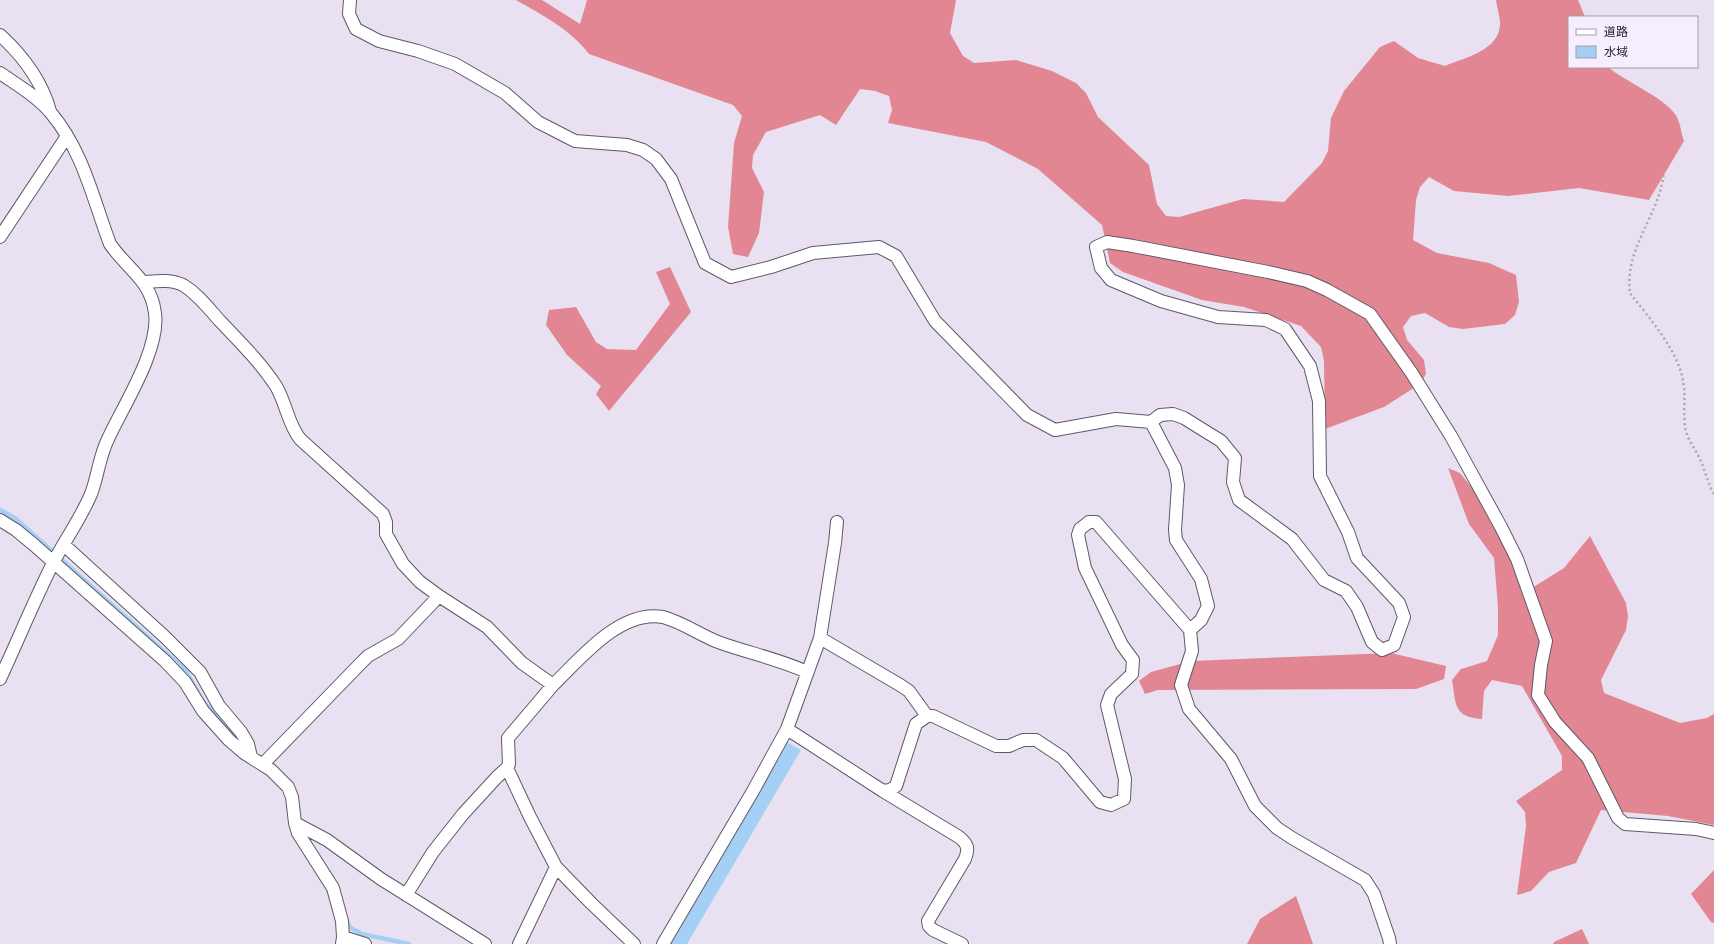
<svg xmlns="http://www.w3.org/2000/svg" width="1714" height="944" viewBox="0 0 1714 944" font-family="'Fira Sans','Noto Sans JP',sans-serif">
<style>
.forest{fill:#e38693}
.water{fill:#a5d0f5}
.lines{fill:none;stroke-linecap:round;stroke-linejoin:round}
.stream{stroke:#a5d0f5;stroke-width:4.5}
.street-casing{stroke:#5f5865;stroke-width:14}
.path{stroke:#aba5b2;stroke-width:2.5;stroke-dasharray:2 3;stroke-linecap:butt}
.street{stroke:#fff;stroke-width:12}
</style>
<rect width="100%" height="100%" fill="#e9e1f1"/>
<!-- forest -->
<path class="forest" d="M 516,0 L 542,0 L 580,24 L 587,0 L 956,0 L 950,33 L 963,56 L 974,63 L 1016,60 L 1052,71 L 1076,83 L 1086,93 L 1098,117 L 1149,165 L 1157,204 L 1166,216 L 1179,217 L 1243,199 L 1284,202 L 1322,163 L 1328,151 L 1331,118 L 1344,91 L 1380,47 L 1394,41 L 1418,58 L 1445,66 C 1466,57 1502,50 1500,21 C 1499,14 1497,7 1496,0 L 1578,0 L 1585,17 L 1569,17 L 1569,67 L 1608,67 C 1626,82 1663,97 1675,114 C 1680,120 1681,133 1684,141 L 1649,200 L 1579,188 L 1508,196 L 1454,191 L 1429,177 L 1420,187 L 1416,200 L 1413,240 L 1437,253 L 1489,263 L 1516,275 L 1519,302 L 1515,315 L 1505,324 L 1463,329 L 1449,327 L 1425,313 L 1411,316 L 1403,327 L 1407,340 L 1424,360 L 1426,374 L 1420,384 L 1384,407 L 1325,429 L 1324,361 L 1321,347 L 1301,326 L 1244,307 L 1202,300 L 1123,272 L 1110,263 L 1102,225 L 1038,169 L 986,142 L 888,123 L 892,110 L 889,96 L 875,91 L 860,89 L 836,125 L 820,115 L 766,132 L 753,155 L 752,168 L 764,192 L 759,233 L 748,257 L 733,254 L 728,227 L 734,143 L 742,116 L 733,105 L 589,54 C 571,30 541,14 516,0 Z
M 670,267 L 691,312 L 609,411 L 596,394 L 601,386 L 567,355 L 546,325 L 549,310 L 576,307 L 596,342 L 607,349 L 636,350 L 670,304 L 656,272 Z
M 1448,468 L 1460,473 L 1477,494 L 1527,591 L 1564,568 L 1590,536 L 1626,603 L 1628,616 L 1626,630 L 1601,680 L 1604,693 L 1680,723 L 1707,718 L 1714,714 L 1714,825 L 1668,816 L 1601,810 L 1576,863 L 1549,872 L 1531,891 L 1517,895 L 1526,826 L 1525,812 L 1516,801 L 1562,770 L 1562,756 L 1522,686 L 1492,680 L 1484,691 L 1482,719 C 1453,717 1456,704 1452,680 L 1461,669 L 1487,661 L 1498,635 L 1498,607 L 1494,558 L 1469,524 Z
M 1391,653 L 1446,666 L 1444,679 L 1416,689 L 1158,690 L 1145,694 L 1139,681 L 1151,672 L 1191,661 Z
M 1714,870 L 1714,923 L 1711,922 L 1691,894 Z
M 1296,896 L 1313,944 L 1247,944 L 1260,919 Z
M 1582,929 L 1589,944 L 1553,944 L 1554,942 Z"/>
<!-- water -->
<path class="water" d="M 785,741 L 801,750 L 687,944 L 666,944 Z"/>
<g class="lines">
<!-- stream -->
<path class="stream" d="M 0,510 L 15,518 L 25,527 L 186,671 L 203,701 L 241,741
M 345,919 L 351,928 L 362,934 L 409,944"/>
<defs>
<path id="street" d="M 350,0 L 349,14 L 356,29 L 379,41 L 418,51 L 455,64 L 505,93 L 538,122 L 575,141 L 627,145 L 643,150 L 656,159 L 671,179 L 705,263 L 731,277 L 771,267 L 813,253 L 879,247 L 896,256 L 935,321 L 1027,415 L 1055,430 L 1116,419 L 1151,422 L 1160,415 L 1173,414 L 1184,418 L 1221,441 L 1235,458 L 1233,482 L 1239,500 L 1292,539 L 1324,580 L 1346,591 L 1357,607 L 1372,642 L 1382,650 L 1394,645 L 1404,617 L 1399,603 L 1357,558 L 1348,532 L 1320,476 L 1319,401 L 1310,366 L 1285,329 L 1266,320 L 1218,317 L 1161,301 L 1111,280 L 1101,268 L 1096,247 L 1107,242 L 1133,246 L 1268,272 L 1307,281 L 1327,290 L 1370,314 L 1411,372 L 1451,436 L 1501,527 L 1517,559 L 1546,641 L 1541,665 L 1538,695 L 1555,722 L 1588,758 L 1618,818 L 1625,824 L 1696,829 L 1714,833
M 0,35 C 23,56 42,82 50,111
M 0,73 C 17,85 38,97 51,113 C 83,151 93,199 110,244 C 127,269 151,280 155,313 C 160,350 123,406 108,439 C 99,457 98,476 91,494 C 81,518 65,540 53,563 C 34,601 18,640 0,679
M 0,237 L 67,136
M 144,282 C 157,281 171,279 183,285 C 198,294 209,309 220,321 C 240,342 261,363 276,386 C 286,403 288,424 300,439 L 383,514 L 386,522 L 386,534 L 403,564 L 420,582 L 439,596
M 1151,422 L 1175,468 L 1178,485 L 1175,530 L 1176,540 L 1201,579 L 1208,606 L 1201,620 L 1190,630
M 0,520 L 16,530 L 33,544 L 165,661 L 185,682 L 203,711 L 229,740 L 244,753 L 271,770 L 288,787 L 292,797 L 295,823 L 298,833 L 333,888 L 342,921 L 343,937 L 342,944
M 64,545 L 165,637 L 200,672 L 219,706 L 241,732 L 248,744 L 251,757
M 820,638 L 835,543 L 837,522
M 787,729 L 883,791 L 959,837 C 968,844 969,849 965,859 L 928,921 L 929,926 L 933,930 L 962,944
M 263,764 L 359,665 L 368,656 L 398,639 L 439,596 L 487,627 L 522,663 L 553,685 C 580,659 620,609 663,617 C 682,622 700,635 718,642 C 748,653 779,659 807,672
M 507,768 L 530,817 L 556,867 L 591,903 L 634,944
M 883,791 L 890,790 L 896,786 L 916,724 L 927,716 L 933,716 L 996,746 L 1009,746 L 1023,740 L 1036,740 L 1063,758 L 1100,802 L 1111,805 L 1124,799 L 1125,779 L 1107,705 L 1111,694 L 1132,674 L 1133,660 L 1122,645 L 1085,568 L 1078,535 L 1080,529 L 1089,522 L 1096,522 L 1190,630 L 1192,651 L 1181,685 L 1189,709 L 1231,759 L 1255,806 L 1277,828 L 1292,838 L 1365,880 L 1374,894 L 1389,938 L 1390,944
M 295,823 L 327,840 L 381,879 L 485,944
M 406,895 L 433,852 L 463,814 L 497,777 L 507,768 L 509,764 L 508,738 L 553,685
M 343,937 L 365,944
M 519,944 L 556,867
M 663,944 L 753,791 L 787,729 L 820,638 L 900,685 L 909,691 L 927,716"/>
</defs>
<!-- street casing -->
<use href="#street" class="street-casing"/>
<!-- path -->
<path class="path" d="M 1664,170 C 1661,215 1624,246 1630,293 C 1649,318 1678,350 1683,381 C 1686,396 1683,412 1685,427 C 1687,439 1694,447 1699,457 C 1705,469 1707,482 1714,494"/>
<!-- street -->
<use href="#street" class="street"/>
</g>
<!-- legend -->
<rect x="1568" y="16" width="130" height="52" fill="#f6eefe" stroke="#a39da9"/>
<rect x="1576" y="29" width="20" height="6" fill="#ffffff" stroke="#a39da9"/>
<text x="1604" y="36" font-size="12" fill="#262329">道路</text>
<rect x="1576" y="46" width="20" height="12" fill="#a5d0f5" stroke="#a39da9"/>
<text x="1604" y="56" font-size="12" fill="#262329">水域</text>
</svg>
